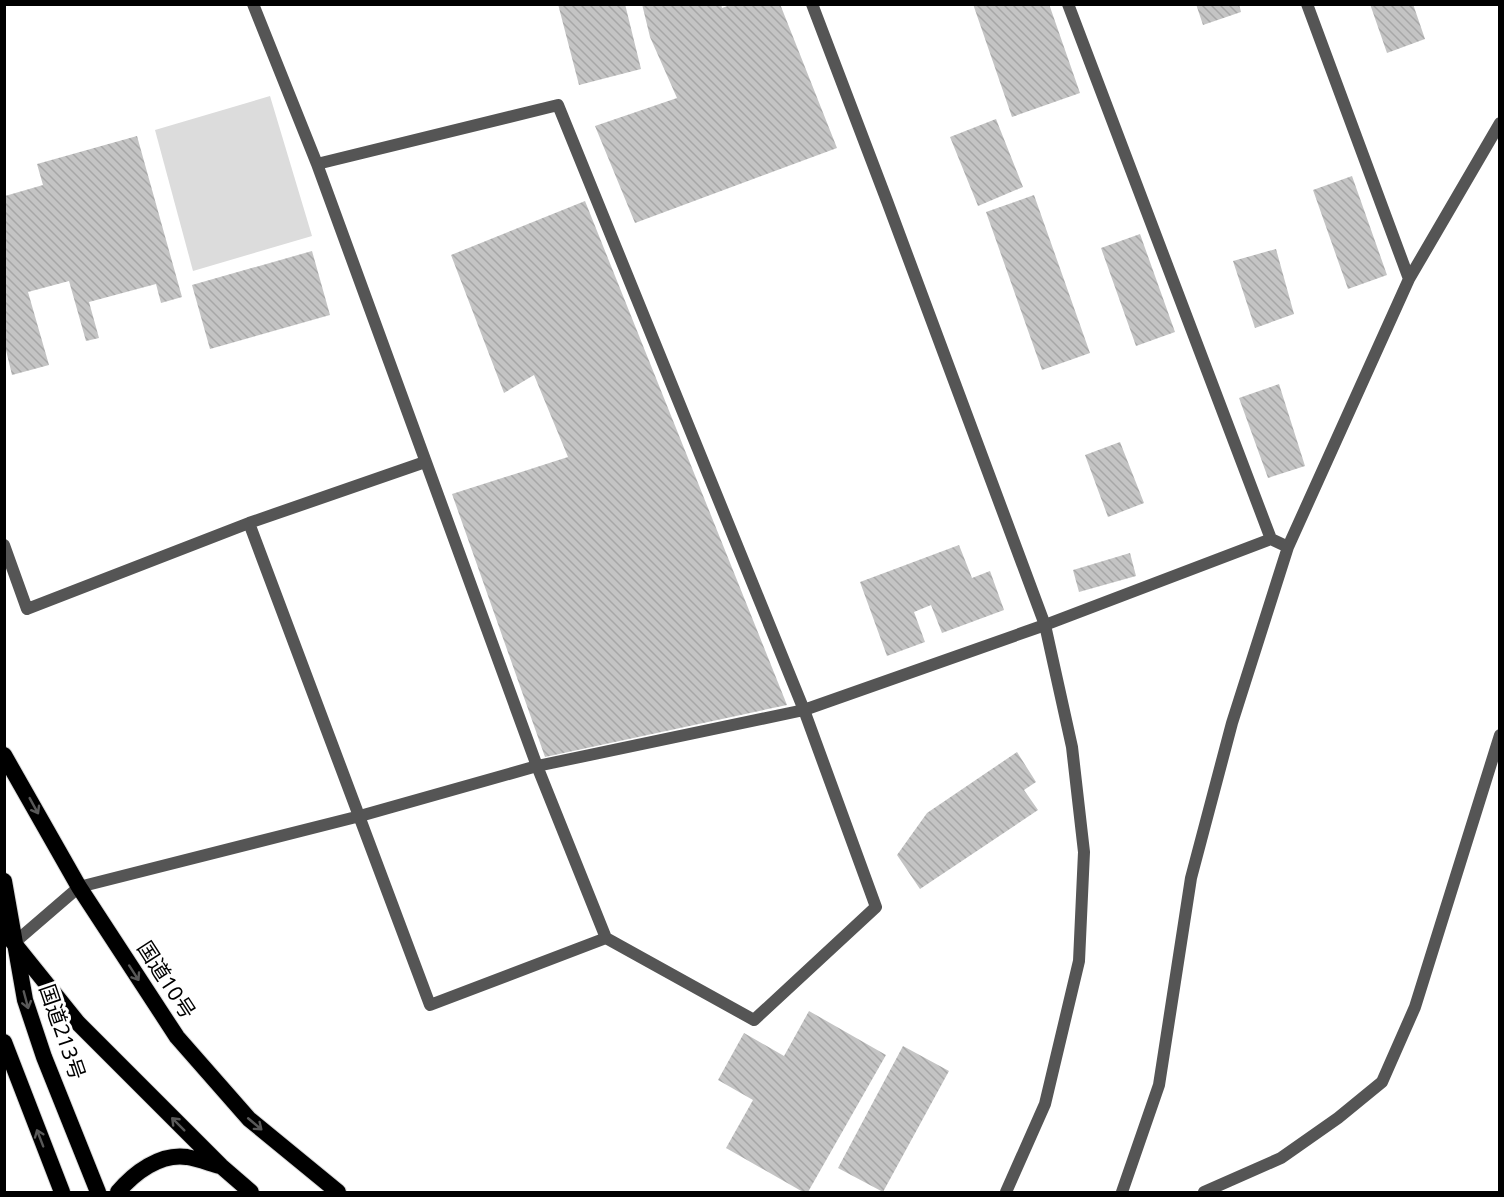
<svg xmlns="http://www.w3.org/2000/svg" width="1504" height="1197" viewBox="0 0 1504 1197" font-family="'Noto Sans','Noto Sans JP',sans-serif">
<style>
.park{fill:#dcdcdc}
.building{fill:url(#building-back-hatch)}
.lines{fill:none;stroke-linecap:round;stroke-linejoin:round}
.trunk-casing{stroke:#dbdbdb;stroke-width:18}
.minor{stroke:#555;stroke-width:12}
.tertiary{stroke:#555;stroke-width:12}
.trunk{stroke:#000;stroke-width:16}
.oneway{stroke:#595959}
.labels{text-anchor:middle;stroke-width:6;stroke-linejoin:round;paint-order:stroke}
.street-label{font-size:21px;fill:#000;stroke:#fff}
</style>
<defs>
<pattern id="building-back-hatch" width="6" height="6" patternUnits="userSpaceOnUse" patternTransform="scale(1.5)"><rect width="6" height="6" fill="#c4c4c4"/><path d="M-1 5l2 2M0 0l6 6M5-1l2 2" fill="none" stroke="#a7a7a7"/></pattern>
</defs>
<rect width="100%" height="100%" fill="#fff"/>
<!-- park -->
<path class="park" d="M 270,96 L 312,236 L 193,271 L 155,130 Z"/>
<!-- building -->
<path class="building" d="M 558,4 L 625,4 L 641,69 L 579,85 Z
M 642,4 L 721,4 L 722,8 L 733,4 L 780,4 L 837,148 L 635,223 L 595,126 L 677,98 L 650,37 Z
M 973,4 L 1049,4 L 1080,93 L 1012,117 Z
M 1196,4 L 1239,4 L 1241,12 L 1203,25 Z
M 1370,4 L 1413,4 L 1425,39 L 1387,53 Z
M 996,119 L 1023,187 L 978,206 L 950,137 Z
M 137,136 L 182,297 L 161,303 L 156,284 L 89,302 L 99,338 L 86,341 L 69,281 L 28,292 L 49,365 L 12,375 L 5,346 L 5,196 L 43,185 L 37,164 Z
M 1352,176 L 1387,275 L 1348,289 L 1313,190 Z
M 1034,195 L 1090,353 L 1042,370 L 986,212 Z
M 585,201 L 787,705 L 545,757 L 452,494 L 568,457 L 534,375 L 504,393 L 451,255 Z
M 1140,234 L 1175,332 L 1136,346 L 1101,248 Z
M 1276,249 L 1294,314 L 1255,328 L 1233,261 Z
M 312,251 L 330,315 L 210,349 L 192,285 Z
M 1279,384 L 1305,466 L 1268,478 L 1239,398 Z
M 1120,442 L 1144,503 L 1108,517 L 1085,455 Z
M 959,545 L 972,578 L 990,571 L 1004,610 L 942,633 L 931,605 L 914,612 L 925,642 L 887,656 L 860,582 Z
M 1130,553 L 1136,576 L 1079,592 L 1073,570 Z
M 1017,752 L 1036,782 L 1024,790 L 1038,810 L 920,889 L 897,855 L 927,813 Z
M 809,1011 L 886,1055 L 808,1192 L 803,1192 L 726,1148 L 753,1100 L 718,1080 L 744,1033 L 784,1056 Z
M 903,1046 L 949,1071 L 883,1192 L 838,1168 Z"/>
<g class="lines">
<defs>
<path id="trunk" d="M 4,755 L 79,887 L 177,1037 L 249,1119 L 338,1192
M 4,881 L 25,1000 L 44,1057 L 98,1192
M 4,931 L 78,1023 L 221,1166 L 251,1192
M 4,1042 L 62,1192
M 118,1192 C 134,1173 160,1153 187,1157 C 198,1159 209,1163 220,1166"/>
</defs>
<!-- trunk casing -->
<use href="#trunk" class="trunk-casing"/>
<!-- minor -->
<path class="minor" d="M 253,4 L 317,164 L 537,766 L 606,938 L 754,1020 L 876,907 L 804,710 L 558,105 L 317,164
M 1068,4 L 1271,539 L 1288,547
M 1307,4 L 1409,279
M 249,523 L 430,1005 L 606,938
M 4,545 L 27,609 L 249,523 L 425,462
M 14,943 L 79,887 L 360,816 L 537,766 L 804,710 L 1045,625 L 1271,539
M 1122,1192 L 1159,1085 L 1191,878 L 1232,723 L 1288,547 L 1409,279 L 1500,123"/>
<!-- tertiary -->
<path class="tertiary" d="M 812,4 L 887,201 L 1045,625 L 1072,747 L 1084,852 L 1079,961 L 1045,1104 L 1006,1192
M 1204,1192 L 1281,1158 L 1338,1118 L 1382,1082 L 1415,1007 L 1500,735"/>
<!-- trunk -->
<use href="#trunk" class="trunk"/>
</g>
<!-- one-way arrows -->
<defs><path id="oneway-shaft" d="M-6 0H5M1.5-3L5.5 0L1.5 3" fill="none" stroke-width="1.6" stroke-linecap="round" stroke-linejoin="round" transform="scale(1.5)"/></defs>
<g class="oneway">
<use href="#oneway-shaft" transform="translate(34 806) rotate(61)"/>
<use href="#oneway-shaft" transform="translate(134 973) rotate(57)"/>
<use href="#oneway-shaft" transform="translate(26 1000) rotate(75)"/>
<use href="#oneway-shaft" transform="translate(178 1124) rotate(-135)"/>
<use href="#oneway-shaft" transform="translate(255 1124) rotate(40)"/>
<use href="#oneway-shaft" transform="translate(40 1138) rotate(-111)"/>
</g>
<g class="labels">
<!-- street labels -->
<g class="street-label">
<text transform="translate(166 980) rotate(57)" y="7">国道10号</text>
<text transform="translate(62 1032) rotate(71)" y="7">国道213号</text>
</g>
</g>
<!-- border -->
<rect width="1504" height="1197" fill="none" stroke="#000000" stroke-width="12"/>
</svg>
